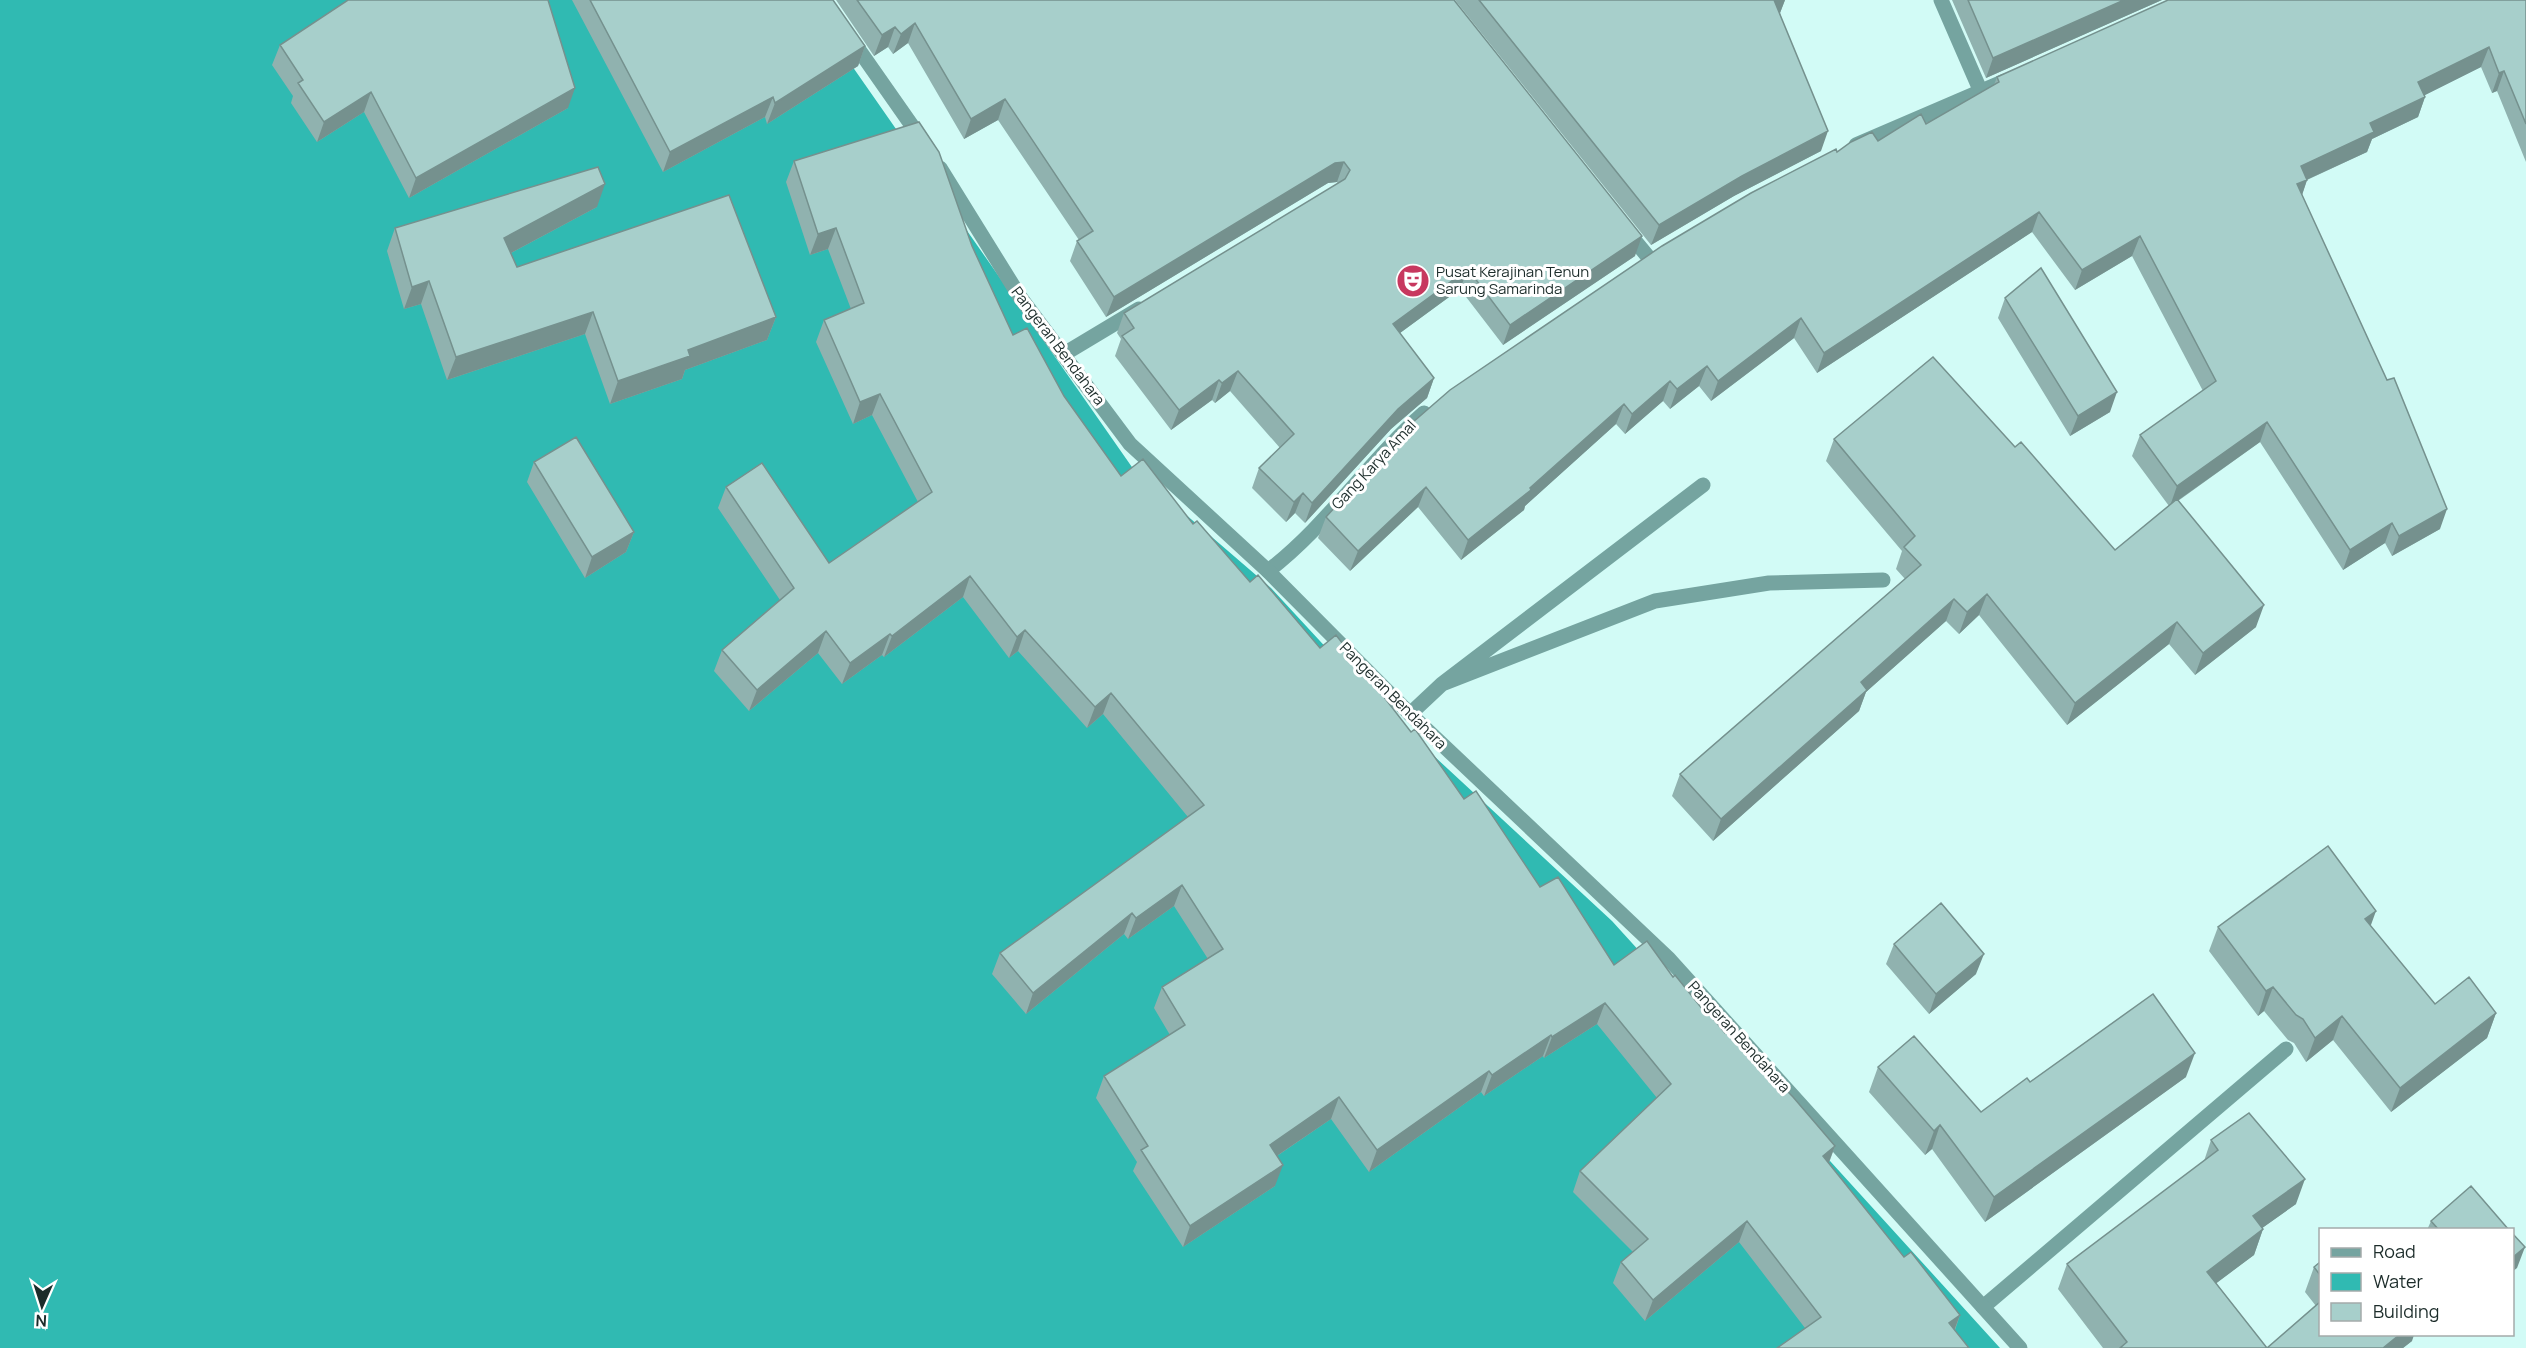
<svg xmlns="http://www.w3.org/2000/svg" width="2526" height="1348" viewBox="0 0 2526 1348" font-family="Manrope,sans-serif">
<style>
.water{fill:#30bab2}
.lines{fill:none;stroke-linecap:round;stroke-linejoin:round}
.service{stroke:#75a4a0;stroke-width:15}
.minor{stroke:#75a4a0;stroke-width:15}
.tertiary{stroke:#75a4a0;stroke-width:15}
.wall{fill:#90b2af}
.shaded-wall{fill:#75918e}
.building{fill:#a7cfcb;stroke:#75918e;stroke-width:1.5}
.labels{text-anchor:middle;stroke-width:6;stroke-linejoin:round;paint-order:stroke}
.poi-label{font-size:15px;fill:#1c2c2a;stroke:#fff;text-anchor:start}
.street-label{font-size:15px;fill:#1c2c2a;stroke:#fff}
</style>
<rect width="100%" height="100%" fill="#d2fbf6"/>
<!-- water -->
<path class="water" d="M 0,0 L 806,0 L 1134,470 L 1271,588 L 1380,706 L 1612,921 L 2000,1348 L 0,1348 Z"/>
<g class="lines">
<!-- service -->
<path class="service" d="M 1983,1307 L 2286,1049"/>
<!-- minor -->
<path class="minor" d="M 1941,0 L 1981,92
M 1856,145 L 2005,81
M 1626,230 L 1649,258
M 1064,354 L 1139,309
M 1268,571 C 1327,526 1368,462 1424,413
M 1442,684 L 1655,601 L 1769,583 L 1883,580
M 1410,714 L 1442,684 L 1703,485"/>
<!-- tertiary -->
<path class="tertiary" d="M 852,40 L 922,140
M 940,168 L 1020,297 L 1130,444 L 1268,571 L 1410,714 L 1669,959 L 2020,1348"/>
</g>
<!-- wall -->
<path class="wall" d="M 572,0 L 833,0 L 865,46 L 858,66 L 767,124 L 765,117 L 663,172 Z
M 836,0 L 1454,0 L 1635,256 L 1503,345 L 1460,289 L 1400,333 L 1434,378 L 1427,398 L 1391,429 L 1305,523 L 1295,513 L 1286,522 L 1252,488 L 1259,468 L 1280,448 L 1230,391 L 1215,403 L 1212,400 L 1171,430 L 1115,356 L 1121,339 L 1117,333 L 1124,313 L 1338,184 L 1337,182 L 1328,183 L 1106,317 L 1070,261 L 1077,241 L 1079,240 L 998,120 L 964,139 L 908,43 L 893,54 L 888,47 L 874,56 Z
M 1455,0 L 1785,0 L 1780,13 L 1821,151 L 1734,196 L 1651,245 Z
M 1952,0 L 2162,0 L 1986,78 Z
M 2526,0 L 2526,162 L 2497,91 L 2492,93 L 2481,67 L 2425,95 L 2425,97 L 2418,117 L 2372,139 L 2367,152 L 2307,180 L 2302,195 L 2440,529 L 2392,556 L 2385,543 L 2343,570 L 2260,442 L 2178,501 L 2256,627 L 2195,675 L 2169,644 L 2067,725 L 1979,615 L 1959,634 L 1946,621 L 1866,692 L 1859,711 L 1713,841 L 1672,796 L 1680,774 L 1905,579 L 1896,569 L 1902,551 L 1826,461 L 1834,439 L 2015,447 L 2115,550 L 2169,506 L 2132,456 L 2140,435 L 2203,391 L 2132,256 L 2075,290 L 2032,232 L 1817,373 L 1794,338 L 1711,401 L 1699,386 L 1670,409 L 1663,401 L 1625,434 L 1616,424 L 1525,506 L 1524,510 L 1461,560 L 1418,507 L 1350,571 L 1318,538 L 1326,517 L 1837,152 L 1878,141 L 1926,124 L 1994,85 L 1997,77 Z
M 280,45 L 568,108 L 409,198 L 364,112 L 317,142 L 291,103 L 293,96 L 272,65 Z
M 794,161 L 972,246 L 1013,335 L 1064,396 L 1121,476 L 1193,524 L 1250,582 L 1411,732 L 1464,799 L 1540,887 L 1614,965 L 1673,977 L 1704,1011 L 1835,1146 L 1829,1163 L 1904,1257 L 1960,1315 L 1955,1330 L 1805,1328 L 1739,1242 L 1645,1321 L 1613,1283 L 1621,1262 L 1633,1252 L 1573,1192 L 1580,1171 L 1657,1098 L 1597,1024 L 1544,1058 L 1543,1056 L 1484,1096 L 1481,1092 L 1369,1172 L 1331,1119 L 1277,1156 L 1275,1186 L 1183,1247 L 1133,1171 L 1137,1162 L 1096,1098 L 1104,1076 L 1170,1035 L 1154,1008 L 1162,987 L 1208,959 L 1174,906 L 1128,939 L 1124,934 L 1026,1014 L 992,974 L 1000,953 L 1188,817 L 1103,714 L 1087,728 L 1018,651 L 1009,658 L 963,597 L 884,657 L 882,655 L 842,684 L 818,653 L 749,711 L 714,671 L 722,650 L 780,600 L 718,508 L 726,487 L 829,563 L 918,502 L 872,415 L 853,424 L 816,342 L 824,320 L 851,309 L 828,249 L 810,255 L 786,182 Z
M 597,207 L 511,253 L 517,267 L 776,317 L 767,340 L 685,370 L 682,379 L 610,404 L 585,334 L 447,380 L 421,304 L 404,309 L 387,251 L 395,228 Z
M 2005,298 L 2110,412 L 2070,436 L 1998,318 Z
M 534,462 L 634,532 L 626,552 L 585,578 L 527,482 Z
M 2370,926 L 2435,1004 L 2496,1013 L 2487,1038 L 2391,1112 L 2333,1040 L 2306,1062 L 2294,1043 L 2288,1040 L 2264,1011 L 2258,1016 L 2209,951 L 2218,927 Z
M 1894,944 L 1976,974 L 1929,1014 L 1886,964 Z
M 1878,1067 L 1981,1112 L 2030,1082 L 2186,1077 L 1985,1222 L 1932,1149 L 1925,1155 L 1869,1092 Z
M 2211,1140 L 2296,1204 L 2262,1228 L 2263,1229 L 2254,1255 L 2216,1283 L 2267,1348 L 2103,1348 L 2058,1289 L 2067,1264 L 2204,1161 Z
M 2431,1221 L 2509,1230 L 2427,1230 Z
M 2320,1262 L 2320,1335 L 2412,1341 L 2403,1348 L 2267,1348 L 2316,1306 L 2305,1292 L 2314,1267 Z"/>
<!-- shaded-wall -->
<path class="shaded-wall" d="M 1773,0 L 1785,0 L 1780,13 L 1766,20 Z
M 2124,0 L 2162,0 L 1986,78 L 1993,58 Z
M 915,23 L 908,43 L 893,54 L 901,34 Z
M 895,27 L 888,47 L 874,56 L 882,35 Z
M 865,46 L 858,66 L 767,124 L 775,103 Z
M 2489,47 L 2481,67 L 2411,102 L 2418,82 Z
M 2504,71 L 2497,91 L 2492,93 L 2499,73 Z
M 575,88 L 568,108 L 409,198 L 416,178 Z
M 371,92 L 364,112 L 317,142 L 324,122 Z
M 773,97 L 765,117 L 663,172 L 670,152 Z
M 2425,97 L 2418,117 L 2372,139 L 2367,152 L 2293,186 L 2301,166 L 2370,123 Z
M 1005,99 L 998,120 L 964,139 L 971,119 Z
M 1828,131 L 1821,151 L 1734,196 L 1651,245 L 1659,225 L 1742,176 Z
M 1344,162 L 1337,182 L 1328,183 L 1106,317 L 1114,297 L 1335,163 Z
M 2307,180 L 2300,201 L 2297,184 Z
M 605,184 L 597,207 L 496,261 L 504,238 Z
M 2039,212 L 2032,232 L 1817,373 L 1824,353 Z
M 836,228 L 828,249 L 810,255 L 818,234 Z
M 1642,236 L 1635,256 L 1503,345 L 1510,325 Z
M 2140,236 L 2132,256 L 2075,290 L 2082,270 Z
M 1468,269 L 1460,289 L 1385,344 L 1393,324 Z
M 429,281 L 421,304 L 404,309 L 412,287 Z
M 593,312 L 585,334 L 447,380 L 456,357 Z
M 776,317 L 767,340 L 685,370 L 682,379 L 610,404 L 618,381 L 688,350 Z
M 1801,318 L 1794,338 L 1711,401 L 1718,381 Z
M 1707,366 L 1699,386 L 1670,409 L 1677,389 Z
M 1238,371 L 1230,391 L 1215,403 L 1222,383 Z
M 1434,378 L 1427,398 L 1391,429 L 1305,523 L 1312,503 L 1398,409 Z
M 1219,380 L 1212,400 L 1171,430 L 1179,410 Z
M 1670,381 L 1663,401 L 1625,434 L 1632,414 Z
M 2117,392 L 2110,412 L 2070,436 L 2078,416 Z
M 880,394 L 872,415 L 853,424 L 860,402 Z
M 1624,404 L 1616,424 L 1525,506 L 1524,510 L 1461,560 L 1468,540 L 1530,488 Z
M 2267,422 L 2260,442 L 2170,506 L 2177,486 Z
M 1426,487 L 1418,507 L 1350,571 L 1358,551 Z
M 1303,493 L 1295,513 L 1286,522 L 1294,502 Z
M 2447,509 L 2440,529 L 2392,556 L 2399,536 Z
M 2392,523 L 2385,543 L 2343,570 L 2350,550 Z
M 634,532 L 626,552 L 585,578 L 592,557 Z
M 970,576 L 963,597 L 884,657 L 892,636 Z
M 1987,594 L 1979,615 L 1959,634 L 1967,612 Z
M 1954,599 L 1946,621 L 1866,692 L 1859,711 L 1713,841 L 1721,819 L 1861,682 Z
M 2264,605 L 2256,627 L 2195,675 L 2203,653 Z
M 2177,622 L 2169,644 L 2067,725 L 2075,703 Z
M 1025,630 L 1018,651 L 1009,658 L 1017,637 Z
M 826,631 L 818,653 L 749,711 L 757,690 Z
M 890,634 L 882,655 L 842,684 L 850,663 Z
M 1111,693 L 1103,714 L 1087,728 L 1095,707 Z
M 1182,885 L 1174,906 L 1128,939 L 1136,918 Z
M 2376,911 L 2367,936 L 2365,919 Z
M 1132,913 L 1124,934 L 1026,1014 L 1033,993 Z
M 1984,954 L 1976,974 L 1929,1014 L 1936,994 Z
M 2273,987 L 2264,1011 L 2258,1016 L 2266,991 Z
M 1605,1003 L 1597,1024 L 1544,1058 L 1552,1037 Z
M 2496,1013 L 2487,1038 L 2391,1112 L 2400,1088 Z
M 2342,1016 L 2333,1040 L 2306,1062 L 2315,1038 Z
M 1551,1035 L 1543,1056 L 1484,1096 L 1492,1075 Z
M 2195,1053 L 2186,1077 L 1985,1222 L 1994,1197 Z
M 1489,1071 L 1481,1092 L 1369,1172 L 1377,1150 Z
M 1339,1097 L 1331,1119 L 1262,1166 L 1270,1145 Z
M 1940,1125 L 1932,1149 L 1925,1155 L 1934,1131 Z
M 1835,1146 L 1827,1167 L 1823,1156 Z
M 1283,1165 L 1275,1186 L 1183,1247 L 1190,1226 Z
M 2305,1179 L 2296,1204 L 2244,1241 L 2253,1216 Z
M 1747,1221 L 1739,1242 L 1645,1321 L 1653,1300 Z
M 2263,1229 L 2254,1255 L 2198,1297 L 2207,1272 Z
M 2525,1247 L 2517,1268 L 2512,1272 L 2512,1258 Z
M 1960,1315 L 1952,1336 L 1949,1323 Z
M 2399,1335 L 2414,1335 L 2412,1341 L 2403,1348 L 2383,1348 Z"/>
<!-- building -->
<path class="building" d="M 348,0 L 548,0 L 575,88 L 416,178 L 371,92 L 324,122 L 298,83 L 303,80 L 280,45 Z
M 590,0 L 833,0 L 865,46 L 775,103 L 773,97 L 670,152 Z
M 857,0 L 1454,0 L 1642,236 L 1510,325 L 1468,269 L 1393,324 L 1434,378 L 1398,409 L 1312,503 L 1303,493 L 1294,502 L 1259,468 L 1294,434 L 1238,371 L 1222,383 L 1219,380 L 1179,410 L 1122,336 L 1134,328 L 1124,313 L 1345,179 L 1350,170 L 1344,162 L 1335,163 L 1114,297 L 1077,241 L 1093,231 L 1005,99 L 971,119 L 915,23 L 901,34 L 895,27 L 882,35 Z
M 1479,0 L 1774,0 L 1828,131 L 1742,176 L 1659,225 Z
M 1968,0 L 2124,0 L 1993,58 Z
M 2168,0 L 2526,0 L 2526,124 L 2504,71 L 2499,73 L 2489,47 L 2418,82 L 2425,97 L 2370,123 L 2374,132 L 2301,166 L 2307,180 L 2297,184 L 2387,380 L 2394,378 L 2447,509 L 2399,536 L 2392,523 L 2350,550 L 2267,422 L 2177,486 L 2140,435 L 2216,381 L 2140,236 L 2082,270 L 2039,212 L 1824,353 L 1801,318 L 1718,381 L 1707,366 L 1677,389 L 1670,381 L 1632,414 L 1624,404 L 1530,488 L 1531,490 L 1468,540 L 1426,487 L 1358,551 L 1326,517 L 1412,423 L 1450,390 L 1662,246 L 1751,193 L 1836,149 L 1837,152 L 1851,142 L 1872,132 L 1878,141 L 1921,114 L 1926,124 L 1999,82 L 1997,77 Z
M 919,122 L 939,152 L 972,246 L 1013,335 L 1027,328 L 1064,396 L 1121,476 L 1143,459 L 1193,524 L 1197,521 L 1250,582 L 1258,575 L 1320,648 L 1336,635 L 1411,732 L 1415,729 L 1464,799 L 1476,791 L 1540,887 L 1558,877 L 1614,965 L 1647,941 L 1673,977 L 1675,975 L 1704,1011 L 1706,1010 L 1725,1033 L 1728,1031 L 1793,1097 L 1835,1146 L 1823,1156 L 1904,1257 L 1911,1252 L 1960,1315 L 1949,1323 L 1969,1348 L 1777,1348 L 1821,1317 L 1747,1221 L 1653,1300 L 1621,1262 L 1648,1239 L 1580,1171 L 1671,1084 L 1605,1003 L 1552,1037 L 1551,1035 L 1492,1075 L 1489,1071 L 1377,1150 L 1339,1097 L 1270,1145 L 1283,1165 L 1190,1226 L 1141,1150 L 1148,1146 L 1104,1076 L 1185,1025 L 1162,987 L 1223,949 L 1182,885 L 1136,918 L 1132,913 L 1033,993 L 1000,953 L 1204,805 L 1111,693 L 1095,707 L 1025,630 L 1017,637 L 970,576 L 892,636 L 890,634 L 850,663 L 826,631 L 757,690 L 722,650 L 794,588 L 726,487 L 762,463 L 829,563 L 932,492 L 880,394 L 860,402 L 824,320 L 864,303 L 836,228 L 818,234 L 794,161 Z
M 598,167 L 605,184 L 504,238 L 517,267 L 729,195 L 776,317 L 688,350 L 690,356 L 618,381 L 593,312 L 456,357 L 429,281 L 412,287 L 395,228 Z
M 2041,268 L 2117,392 L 2078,416 L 2005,298 Z
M 1933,357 L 2015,447 L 2021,442 L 2115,550 L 2177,499 L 2264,605 L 2203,653 L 2177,622 L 2075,703 L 1987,594 L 1967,612 L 1954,599 L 1861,682 L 1867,690 L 1721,819 L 1680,774 L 1921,565 L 1904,547 L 1915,536 L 1834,439 Z
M 576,437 L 634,532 L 592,557 L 534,462 Z
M 2328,846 L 2376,911 L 2365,919 L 2435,1004 L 2469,977 L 2496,1013 L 2400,1088 L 2342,1016 L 2315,1038 L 2303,1019 L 2296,1015 L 2273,987 L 2266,991 L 2218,927 Z
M 1941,903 L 1984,954 L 1936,994 L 1894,944 Z
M 2153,994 L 2195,1053 L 1994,1197 L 1940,1125 L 1934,1131 L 1878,1067 L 1914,1036 L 1981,1112 L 2027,1078 L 2030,1082 Z
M 2249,1113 L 2305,1179 L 2253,1216 L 2263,1229 L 2207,1272 L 2267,1348 L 2120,1348 L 2127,1342 L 2067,1264 L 2218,1150 L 2211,1140 Z
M 2471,1186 L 2509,1230 L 2439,1230 L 2431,1221 Z
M 2512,1233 L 2525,1247 L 2512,1258 Z
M 2320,1262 L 2320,1275 L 2314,1267 Z
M 2320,1302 L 2320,1335 L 2399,1335 L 2383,1348 L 2267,1348 Z"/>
<!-- icons -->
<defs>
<symbol id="theatre-disc" viewBox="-11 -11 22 22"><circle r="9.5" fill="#c7385f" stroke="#fff"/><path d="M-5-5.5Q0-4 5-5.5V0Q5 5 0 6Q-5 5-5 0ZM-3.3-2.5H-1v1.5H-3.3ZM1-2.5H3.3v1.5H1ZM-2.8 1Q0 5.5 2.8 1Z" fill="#fff"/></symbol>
</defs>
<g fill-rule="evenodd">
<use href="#theatre-disc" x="1394" y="262" width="38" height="38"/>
</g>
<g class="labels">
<!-- poi labels -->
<g class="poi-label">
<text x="1436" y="277">Pusat Kerajinan Tenun<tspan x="1436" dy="17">Sarung Samarinda</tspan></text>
</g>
<!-- street labels -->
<g class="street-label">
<text transform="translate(1058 346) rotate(53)" y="5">Pangeran Bendahara</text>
<text transform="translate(1374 465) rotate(-47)" y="5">Gang Karya Amal</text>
<text transform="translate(1393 696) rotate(45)" y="5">Pangeran Bendahara</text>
<text transform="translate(1739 1037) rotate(48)" y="5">Pangeran Bendahara</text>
</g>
</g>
<!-- legend -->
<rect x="2319" y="1228" width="195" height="108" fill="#ffffff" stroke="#a4abaa" stroke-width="1.5"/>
<rect x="2331" y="1248" width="30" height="9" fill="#75a4a0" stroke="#a4abaa" stroke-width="1.5"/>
<text x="2373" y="1258" font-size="18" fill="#1c2c2a">Road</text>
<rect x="2331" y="1273" width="30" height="18" fill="#30bab2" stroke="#a4abaa" stroke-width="1.5"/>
<text x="2373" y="1288" font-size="18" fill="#1c2c2a">Water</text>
<rect x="2331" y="1303" width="30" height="18" fill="#a7cfcb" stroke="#a4abaa" stroke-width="1.5"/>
<text x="2373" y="1318" font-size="18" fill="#1c2c2a">Building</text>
<!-- north arrow -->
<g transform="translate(42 1306) rotate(183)" stroke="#ffffff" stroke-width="4.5" paint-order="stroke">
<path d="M0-4.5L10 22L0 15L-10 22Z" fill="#1c2c2a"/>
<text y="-9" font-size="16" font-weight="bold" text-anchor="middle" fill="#1c2c2a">N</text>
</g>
</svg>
